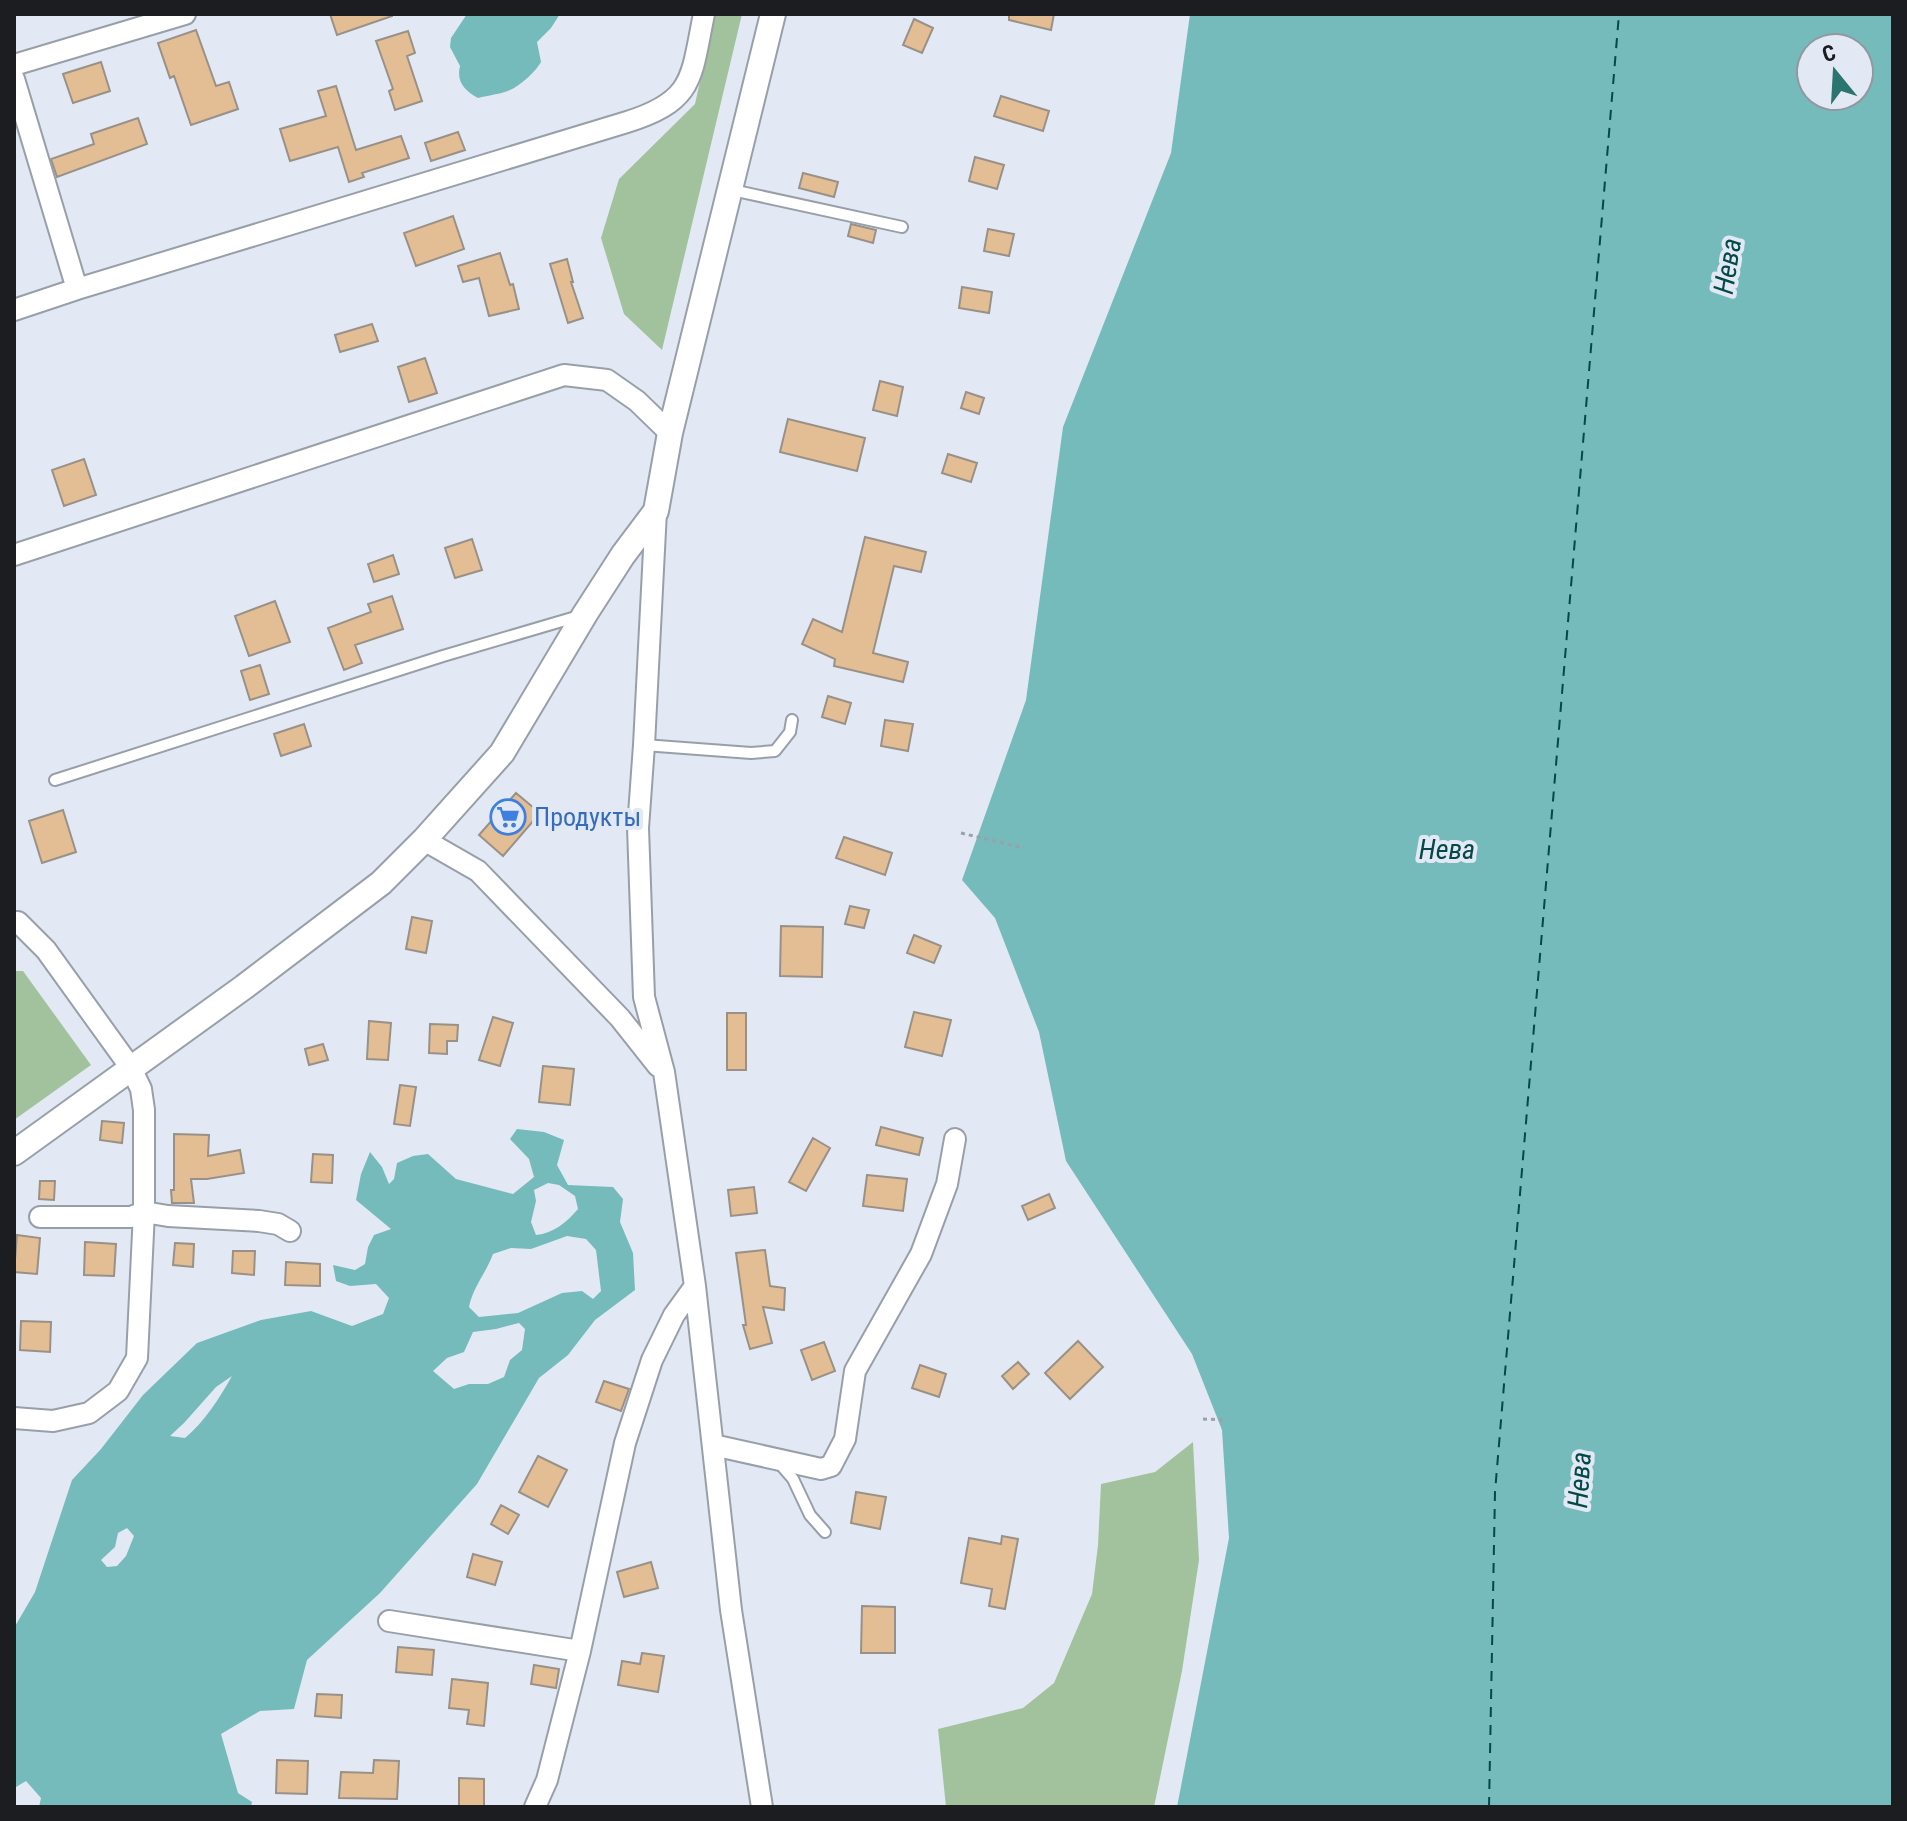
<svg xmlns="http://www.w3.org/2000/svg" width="1907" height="1821" viewBox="0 0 1907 1821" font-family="'Roboto Condensed',sans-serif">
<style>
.green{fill:#a2c29e}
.water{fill:#75bbbb;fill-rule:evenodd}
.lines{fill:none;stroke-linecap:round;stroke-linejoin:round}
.ferry{stroke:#044848;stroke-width:2;stroke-dasharray:10 8;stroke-linecap:butt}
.building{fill:#e3be94;stroke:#999188;stroke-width:2}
.service-casing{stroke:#999fa9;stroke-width:14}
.minor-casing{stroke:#999fa9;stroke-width:24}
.tertiary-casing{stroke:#999fa9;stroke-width:28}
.path{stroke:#9ba0a9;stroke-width:3;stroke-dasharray:4 4;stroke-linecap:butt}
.service{stroke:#fff;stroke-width:10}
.minor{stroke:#fff;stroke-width:20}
.tertiary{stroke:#fff;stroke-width:24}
.labels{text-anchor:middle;stroke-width:8;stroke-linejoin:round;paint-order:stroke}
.shop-label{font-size:26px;fill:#366cbe;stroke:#e2e9f4;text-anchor:start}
.water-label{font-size:28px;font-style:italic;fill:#044848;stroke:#e2e9f4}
</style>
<rect width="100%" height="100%" fill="#e2e9f4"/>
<!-- green -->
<path class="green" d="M 715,14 L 742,14 L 662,350 L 624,314 L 601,238 L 619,179 L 695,104 Z
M 14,971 L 23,971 L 91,1065 L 14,1120 Z
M 1193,1442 L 1199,1560 L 1182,1671 L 1154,1807 L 946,1807 L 938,1729 L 1023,1708 L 1054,1683 L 1092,1594 L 1098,1545 L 1101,1484 L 1155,1472 Z"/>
<!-- water -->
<path class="water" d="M 467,14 L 560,14 L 551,28 L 537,42 L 541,62 C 536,71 521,85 512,89 C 502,94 489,95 478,98 C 465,91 456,82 460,66 L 450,47 L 451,38 Z
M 1190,14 L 1893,14 L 1893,1807 L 1177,1807 L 1229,1538 L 1222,1430 L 1192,1354 L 1066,1161 L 1039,1032 L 995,918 L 962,880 L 1026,700 L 1063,427 L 1171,153 ZM 1811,48 L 1859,48 L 1859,96 L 1811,96 Z
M 517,1129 L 544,1132 L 564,1140 L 557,1165 L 568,1185 L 613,1187 L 623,1199 L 620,1222 L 633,1253 L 635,1290 L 595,1320 L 568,1355 L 539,1378 L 477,1484 L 380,1593 L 307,1660 L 294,1709 L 260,1711 L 221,1734 L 238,1793 L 252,1802 L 251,1807 L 39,1807 L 41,1798 L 26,1781 L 16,1787 L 14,1791 L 14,1628 L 35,1592 L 72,1480 L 101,1449 L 143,1395 L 197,1343 L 261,1320 L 311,1311 L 352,1326 L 383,1314 L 389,1298 L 376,1284 L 350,1286 L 336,1281 L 333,1265 L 355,1270 L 365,1264 L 368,1247 L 374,1235 L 391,1229 L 356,1200 L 361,1174 L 370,1152 L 382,1167 L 389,1184 L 394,1179 L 397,1163 L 413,1156 L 428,1154 L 456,1179 L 513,1194 L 534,1177 L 529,1159 L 510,1139 ZM 548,1183 L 559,1185 L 575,1196 L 578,1209 C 566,1223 554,1233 536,1235 L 531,1222 L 536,1201 L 534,1190 ZM 567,1236 L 586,1239 L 596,1250 L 601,1291 L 593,1299 L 582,1291 L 562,1293 L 518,1313 L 479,1317 L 469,1307 C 473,1287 486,1273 493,1254 L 511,1248 L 531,1249 ZM 519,1323 L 525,1329 L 522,1350 L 510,1360 L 504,1377 L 488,1384 L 469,1384 L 454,1389 L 433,1371 L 447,1358 L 464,1352 L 473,1332 L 496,1329 ZM 232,1376 C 219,1399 205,1421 185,1438 L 170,1436 L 184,1423 L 216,1387 ZM 127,1528 L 134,1536 L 126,1556 L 117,1566 L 107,1567 L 101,1560 L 115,1547 L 118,1533 Z"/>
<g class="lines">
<!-- ferry -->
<path class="ferry" d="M 1489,1807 L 1495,1492 L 1619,14"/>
</g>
<!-- building -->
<path class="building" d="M 330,14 L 392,14 L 392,16 L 337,35 Z
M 1009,14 L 1054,14 L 1051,30 L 1009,20 Z
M 914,19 L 933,28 L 922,53 L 903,45 Z
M 196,30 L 216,86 L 229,82 L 238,109 L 191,125 L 174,76 L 170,78 L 158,43 Z
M 408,31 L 415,53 L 407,56 L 422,101 L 395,110 L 389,91 L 393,89 L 376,41 Z
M 101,62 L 110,91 L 73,103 L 63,74 Z
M 336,86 L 356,150 L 401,136 L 409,158 L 362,173 L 364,177 L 349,182 L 338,147 L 290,161 L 280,129 L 326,116 L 318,91 Z
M 1001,96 L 1049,111 L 1043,131 L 994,116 Z
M 138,118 L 147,144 L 57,177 L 51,159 L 94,144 L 91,134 Z
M 458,132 L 465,150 L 431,161 L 425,143 Z
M 975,157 L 1004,165 L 997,189 L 969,181 Z
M 803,173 L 838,182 L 834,197 L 799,188 Z
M 453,216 L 464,249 L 416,266 L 404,233 Z
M 851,224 L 876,230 L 873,243 L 848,236 Z
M 988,229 L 1014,234 L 1009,256 L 984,251 Z
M 500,253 L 510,285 L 513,284 L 519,309 L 489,316 L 479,278 L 463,282 L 458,266 Z
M 567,259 L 573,282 L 571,282 L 583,318 L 568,323 L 550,264 Z
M 962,287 L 992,292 L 989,313 L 959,308 Z
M 372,324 L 378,341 L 340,352 L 335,335 Z
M 425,358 L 437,393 L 409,402 L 398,367 Z
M 880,381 L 903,387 L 897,416 L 873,410 Z
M 966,392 L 984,398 L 979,414 L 961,408 Z
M 788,419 L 865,438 L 857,471 L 780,452 Z
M 948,454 L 977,463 L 971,482 L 942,473 Z
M 84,459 L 96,495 L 64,506 L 52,470 Z
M 865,537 L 926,552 L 921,572 L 894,566 L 873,653 L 908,662 L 903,682 L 834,666 L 835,659 L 802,644 L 813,619 L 842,632 Z
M 472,539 L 482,570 L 455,578 L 445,548 Z
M 393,555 L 399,574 L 374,582 L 368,564 Z
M 392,596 L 403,629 L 355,645 L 362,663 L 344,670 L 328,628 L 371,612 L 368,604 Z
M 275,601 L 290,642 L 249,656 L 235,616 Z
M 260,665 L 269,694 L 250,700 L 241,671 Z
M 828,696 L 851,703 L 845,724 L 822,717 Z
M 885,720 L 913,724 L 908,751 L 881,746 Z
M 304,724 L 311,746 L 281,756 L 274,734 Z
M 516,793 L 540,813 L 503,856 L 479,835 Z
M 63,810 L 76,852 L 42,863 L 29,821 Z
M 844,837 L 892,853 L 885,875 L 836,858 Z
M 850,906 L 869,910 L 864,928 L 845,924 Z
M 412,917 L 432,921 L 426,953 L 406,949 Z
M 781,926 L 823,927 L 822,977 L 780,976 Z
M 914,935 L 941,946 L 934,963 L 907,953 Z
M 914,1012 L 951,1020 L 942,1056 L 905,1047 Z
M 727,1013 L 746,1013 L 746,1070 L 727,1070 Z
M 493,1017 L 513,1023 L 500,1066 L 479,1060 Z
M 369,1021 L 391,1023 L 388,1060 L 367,1059 Z
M 430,1024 L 458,1025 L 457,1041 L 447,1041 L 447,1054 L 429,1053 Z
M 323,1044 L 328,1060 L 309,1065 L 305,1049 Z
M 543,1066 L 574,1069 L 570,1105 L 539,1102 Z
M 400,1085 L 416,1087 L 410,1126 L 394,1124 Z
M 102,1121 L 124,1123 L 122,1143 L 100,1140 Z
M 881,1127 L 923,1138 L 919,1155 L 876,1145 Z
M 174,1134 L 209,1135 L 208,1156 L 240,1150 L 244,1173 L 207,1179 L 191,1179 L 194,1203 L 172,1203 L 171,1190 L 174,1190 Z
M 813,1138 L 830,1148 L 806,1191 L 789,1182 Z
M 313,1154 L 333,1155 L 332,1183 L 311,1182 Z
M 867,1175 L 907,1179 L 903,1211 L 863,1206 Z
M 40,1181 L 55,1181 L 54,1200 L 39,1199 Z
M 754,1187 L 757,1213 L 731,1216 L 728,1190 Z
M 1049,1194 L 1055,1208 L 1028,1220 L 1022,1206 Z
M 17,1235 L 40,1238 L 37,1274 L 14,1272 Z
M 85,1242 L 116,1244 L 114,1276 L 84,1275 Z
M 175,1243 L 194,1244 L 193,1267 L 173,1265 Z
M 765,1250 L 770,1286 L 785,1288 L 784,1310 L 763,1307 L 772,1343 L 750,1349 L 743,1325 L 746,1325 L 736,1253 Z
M 233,1251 L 255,1251 L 254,1275 L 232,1273 Z
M 286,1262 L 320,1264 L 320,1286 L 285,1285 Z
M 21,1321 L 51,1322 L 50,1352 L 20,1350 Z
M 1078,1341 L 1103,1367 L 1070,1399 L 1045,1373 Z
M 824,1342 L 835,1371 L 812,1380 L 801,1350 Z
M 1018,1362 L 1029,1374 L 1013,1389 L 1002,1376 Z
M 920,1365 L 946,1374 L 939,1397 L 912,1388 Z
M 604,1381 L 629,1389 L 621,1411 L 596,1402 Z
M 538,1456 L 567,1470 L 548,1507 L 519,1492 Z
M 856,1492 L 886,1497 L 880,1529 L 851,1523 Z
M 501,1505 L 519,1515 L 508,1534 L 491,1524 Z
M 1002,1536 L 1018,1539 L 1005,1609 L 989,1606 L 992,1589 L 961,1583 L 969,1538 L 1001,1544 Z
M 473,1554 L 502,1562 L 495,1585 L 467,1577 Z
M 651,1562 L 658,1588 L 624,1597 L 617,1572 Z
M 862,1606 L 895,1607 L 895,1653 L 861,1653 Z
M 398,1647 L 434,1650 L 432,1675 L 396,1672 Z
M 642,1653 L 664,1656 L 658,1692 L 618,1685 L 622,1661 L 640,1664 Z
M 534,1665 L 559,1669 L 556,1688 L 531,1684 Z
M 452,1679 L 488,1683 L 484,1726 L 467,1724 L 469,1710 L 449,1708 Z
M 317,1694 L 342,1695 L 341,1718 L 315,1716 Z
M 277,1760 L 308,1761 L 307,1794 L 276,1793 Z
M 374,1760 L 399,1761 L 397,1799 L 339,1798 L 341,1772 L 373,1773 Z
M 459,1778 L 484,1779 L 484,1807 L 459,1807 Z"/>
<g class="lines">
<defs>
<path id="service" d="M 732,190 L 902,227
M 644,745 L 751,753 L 775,751 L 790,732 L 792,720
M 55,780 L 443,656 L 579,616
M 780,1464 L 793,1479 L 810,1515 L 825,1532"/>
<path id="minor" d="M 14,65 L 185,14
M 14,79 L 77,289 L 627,122 C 695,101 691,77 704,14
M 14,310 L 77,289
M 656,511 L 644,745 L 638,828 L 644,997 L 664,1072 L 695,1286 L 731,1610 L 762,1807
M 14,555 L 564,375 L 607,380 L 637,401 L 670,433
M 424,840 L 478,871 L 620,1018 L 658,1066
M 14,922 L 18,922 L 46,950 L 131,1068 L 141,1089 L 144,1110 L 144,1212 L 137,1358 L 118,1391 L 89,1413 L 53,1421 L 14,1418
M 40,1217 L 131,1217 L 144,1212 L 168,1216 L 259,1221 L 278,1224 L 290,1231
M 713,1445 L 821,1469 L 831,1466 L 845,1439 L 855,1371 L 921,1254 L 947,1184 L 955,1139
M 389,1621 L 580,1651
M 535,1807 L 547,1780 L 580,1651 L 625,1443 L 652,1360 L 674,1315 L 695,1286"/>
<path id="tertiary" d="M 14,1153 L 244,987 L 381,883 L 424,840 L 502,753 L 585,614 L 623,555 L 656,511 L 670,433 L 773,14"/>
</defs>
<!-- service casing -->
<use href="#service" class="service-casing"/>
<!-- minor casing -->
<use href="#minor" class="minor-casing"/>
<!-- tertiary casing -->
<use href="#tertiary" class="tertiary-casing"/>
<!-- path -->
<path class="path" d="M 961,833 L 1024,848
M 1203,1419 L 1226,1420"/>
<!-- service -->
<use href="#service" class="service"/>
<!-- minor -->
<use href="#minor" class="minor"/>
<!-- tertiary -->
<use href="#tertiary" class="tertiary"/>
</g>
<!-- icons -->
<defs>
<symbol id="supermarket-ring" viewBox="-11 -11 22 22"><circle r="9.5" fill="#e2e9f4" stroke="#3f7fe0" stroke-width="1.5"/><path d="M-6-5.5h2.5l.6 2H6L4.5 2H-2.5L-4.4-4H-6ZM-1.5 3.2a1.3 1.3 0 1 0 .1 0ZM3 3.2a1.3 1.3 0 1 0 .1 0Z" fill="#3f7fe0"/></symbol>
</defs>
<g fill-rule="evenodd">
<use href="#supermarket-ring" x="488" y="797" width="40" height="40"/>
</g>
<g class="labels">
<!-- shop labels -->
<g class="shop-label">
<text x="534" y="826">Продукты</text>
</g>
<!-- water labels -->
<g class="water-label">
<text transform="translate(1727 266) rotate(-81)" y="10">Нева</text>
<text x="1447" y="859">Нева</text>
<text transform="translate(1579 1480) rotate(-86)" y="10">Нева</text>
</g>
</g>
<!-- border -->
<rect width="1907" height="1821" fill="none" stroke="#1b1d21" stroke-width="32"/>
<!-- north arrow -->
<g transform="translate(1835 72) rotate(342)"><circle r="38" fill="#e2e9f4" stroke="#9297a0" stroke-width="2"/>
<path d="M0-6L14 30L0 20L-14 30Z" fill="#2b7470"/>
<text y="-12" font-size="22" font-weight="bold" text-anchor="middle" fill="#1b1d21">С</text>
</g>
</svg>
